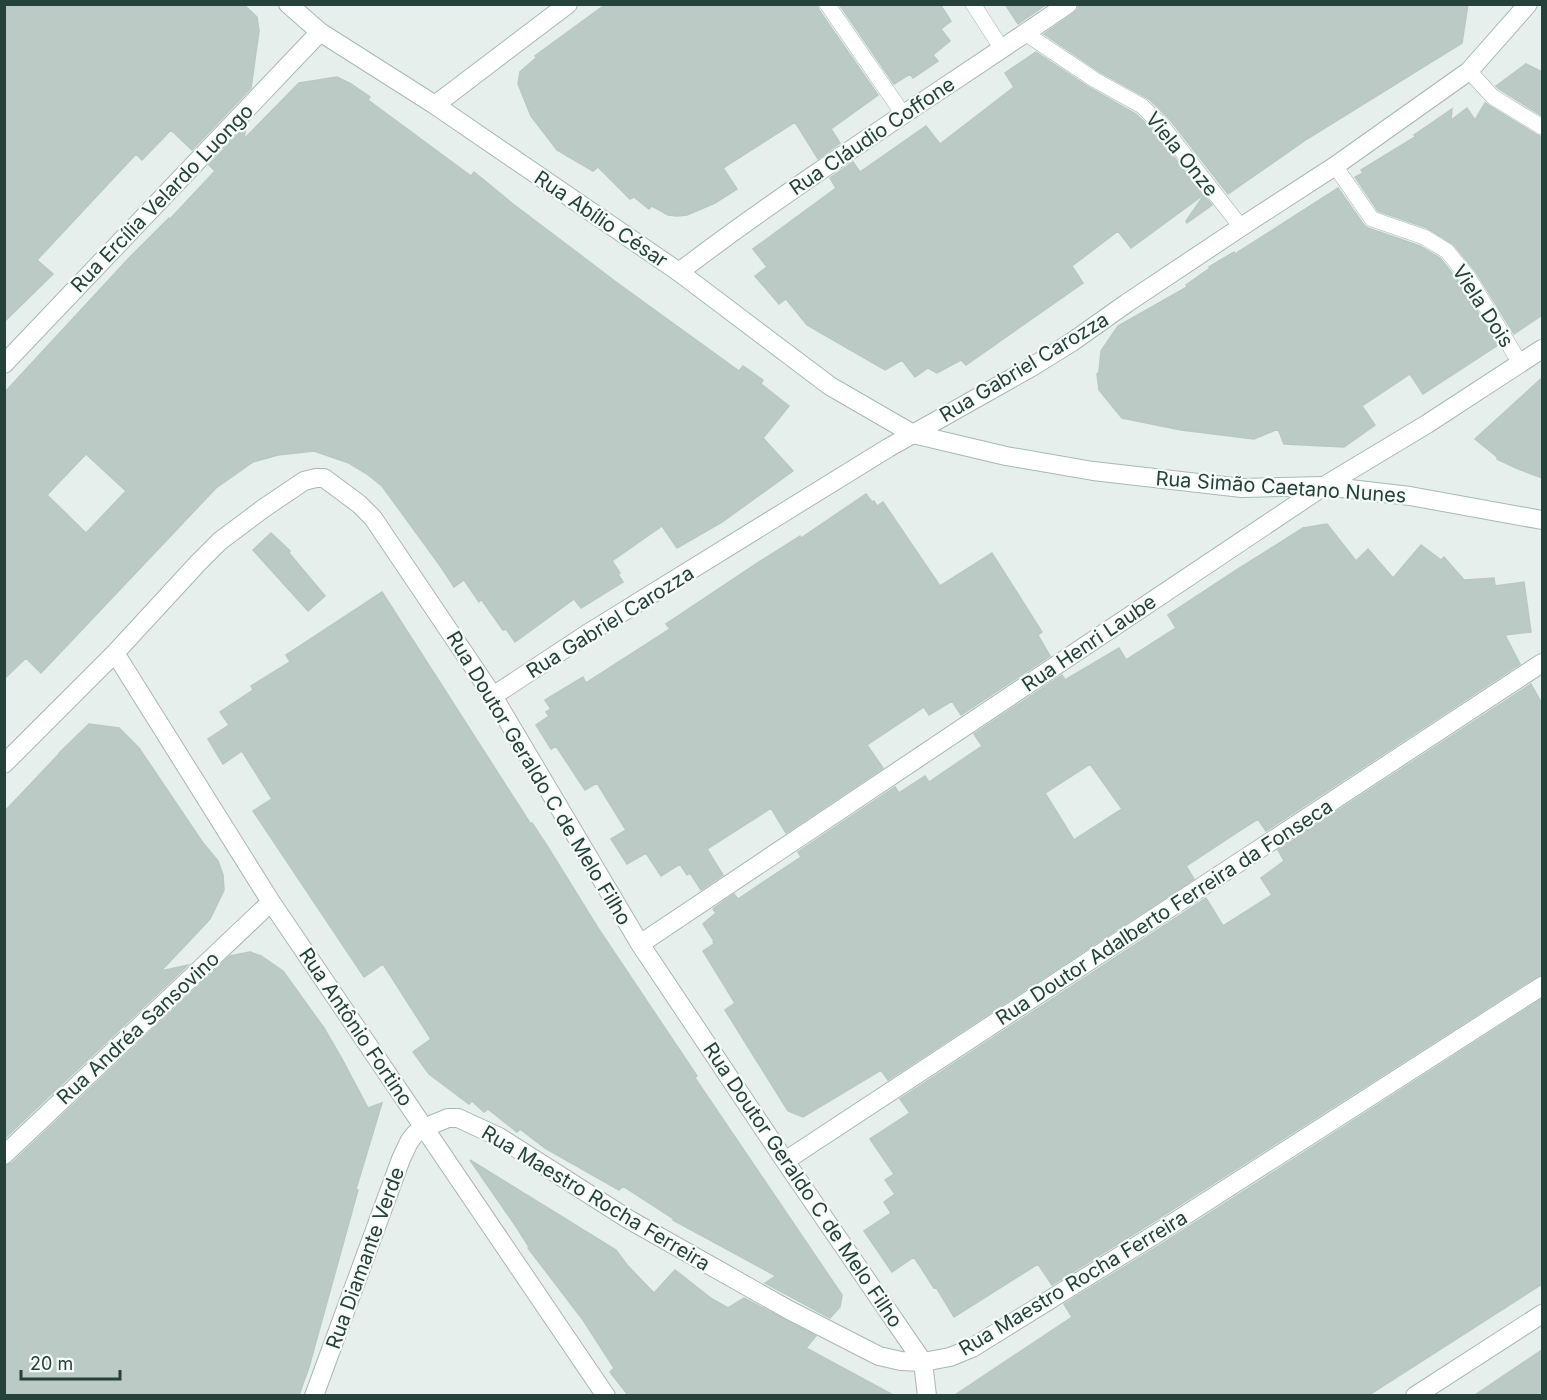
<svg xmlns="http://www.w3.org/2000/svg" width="1547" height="1400" viewBox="0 0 1547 1400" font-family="Inter,sans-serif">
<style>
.building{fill:#bbcac4;stroke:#b8c9c2;stroke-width:1.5;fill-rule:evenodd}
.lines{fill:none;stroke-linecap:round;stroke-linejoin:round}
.service-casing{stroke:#a8b8b2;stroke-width:16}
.minor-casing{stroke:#a8b8b2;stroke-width:20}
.secondary-casing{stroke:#a4bbb3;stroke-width:20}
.service{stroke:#fff;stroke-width:15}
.minor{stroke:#fff;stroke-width:18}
.secondary{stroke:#fff;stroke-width:18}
.labels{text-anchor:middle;stroke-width:4.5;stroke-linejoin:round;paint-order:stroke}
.street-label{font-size:20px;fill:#24423a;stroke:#f7fbf9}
</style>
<rect width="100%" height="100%" fill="#e6efeb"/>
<!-- building -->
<path class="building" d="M 4,4 L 243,4 L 257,17 L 259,31 L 251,88 L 192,150 L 171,130 L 142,160 L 136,154 L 37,260 L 53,274 L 4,322 Z
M 606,4 L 817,4 L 819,10 L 878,95 L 831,129 L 840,143 L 818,159 L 795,122 L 723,168 L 737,189 L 715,203 L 687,215 L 677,216 L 668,215 L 652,206 L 649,209 L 634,197 L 630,199 L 598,167 L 593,171 L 557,150 L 531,116 L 518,84 L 520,72 L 537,57 L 535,56 Z
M 839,4 L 940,4 L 951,21 L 941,29 L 950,41 L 933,55 L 938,61 L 913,78 L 910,74 L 894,84 Z
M 1005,4 L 1047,4 L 1018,24 Z
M 1079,4 L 1468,4 L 1462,43 L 1307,139 L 1228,194 L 1171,121 L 1149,99 L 1100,72 L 1044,34 L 1074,13 L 1078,9 Z
M 1036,52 L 1090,88 L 1136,114 L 1156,133 L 1203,195 L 1131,248 L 1118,231 L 1072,266 L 1083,283 L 966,365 L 961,360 L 937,373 L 928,368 L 915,377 L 902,360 L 885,370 L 807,325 L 786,299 L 779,304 L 755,276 L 767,267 L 753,249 L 836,188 L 830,178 L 853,162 L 860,172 L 926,126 L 940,144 L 1014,87 L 1005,73 Z
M 1526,64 L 1542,72 L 1542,116 L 1499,89 L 1496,86 Z
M 337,77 L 351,84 L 370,97 L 368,100 L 471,176 L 474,172 L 513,204 L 616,282 L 739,371 L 743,366 L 763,380 L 761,384 L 789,406 L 763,438 L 793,471 L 722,522 L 677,548 L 662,526 L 612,561 L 620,573 L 618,574 L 623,582 L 581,608 L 574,599 L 515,642 L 506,629 L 503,630 L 481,599 L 479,602 L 464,580 L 454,587 L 441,567 L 382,486 L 367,474 L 349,463 L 314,451 L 278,455 L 253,462 L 216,488 L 41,673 L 26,658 L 4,679 L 4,393 L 129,258 L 169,218 L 170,219 L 215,171 L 209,165 L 246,126 L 244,139 L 299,83 ZM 86,454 L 126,491 L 86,533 L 47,495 Z
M 1485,103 L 1537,135 L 1542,137 L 1542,315 L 1514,334 L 1476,272 L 1454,245 L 1427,228 L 1378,211 L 1355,177 L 1363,173 L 1361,170 L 1415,137 L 1414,135 L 1452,109 L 1451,120 L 1467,108 L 1475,120 Z
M 1338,188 L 1364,225 L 1368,228 L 1420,246 L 1440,258 L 1460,283 L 1498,345 L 1423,394 L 1410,374 L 1362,406 L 1375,425 L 1344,447 L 1284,444 L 1278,429 L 1254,439 L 1181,430 L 1122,418 L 1099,390 L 1097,374 L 1099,372 L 1101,351 L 1118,326 L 1187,287 L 1186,285 L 1210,268 L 1209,267 L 1234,252 L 1235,254 Z
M 1204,195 L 1212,205 L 1187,223 L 1186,221 Z
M 1542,378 L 1542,478 L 1516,468 L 1497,459 L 1497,457 L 1475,439 Z
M 866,494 L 872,502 L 874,501 L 877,506 L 883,502 L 940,586 L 992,553 L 1042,632 L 1038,635 L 1050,656 L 961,715 L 952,701 L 929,715 L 924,707 L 867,745 L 883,768 L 786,833 L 771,808 L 707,849 L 723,875 L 701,890 L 690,873 L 687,875 L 680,864 L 661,876 L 646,853 L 627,864 L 611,839 L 626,830 L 597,783 L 585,790 L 556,746 L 551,749 L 536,725 L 549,716 L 546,712 L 551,709 L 545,700 L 583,677 L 586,683 L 670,629 L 666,624 L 759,562 L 800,536 L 801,538 Z
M 1327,524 L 1356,561 L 1368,549 L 1393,578 L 1421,545 L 1441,560 L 1444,557 L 1464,580 L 1494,578 L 1495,586 L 1524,582 L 1531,632 L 1505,635 L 1520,664 L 1266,831 L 1258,819 L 1239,831 L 1186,866 L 1194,879 L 888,1080 L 881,1070 L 803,1117 L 788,1111 L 725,1010 L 735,1003 L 703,951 L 714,944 L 713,942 L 714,941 L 703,924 L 716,913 L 713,909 L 734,894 L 738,899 L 801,857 L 798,852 L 895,787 L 899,793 L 925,776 L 929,782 L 982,746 L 974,734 L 1062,675 L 1065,680 L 1119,648 L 1126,660 L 1176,628 L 1168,615 L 1238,569 L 1303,528 ZM 1090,764 L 1122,809 L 1074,840 L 1045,793 Z
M 271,533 L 290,551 L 289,553 L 325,596 L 308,611 L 253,550 Z
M 382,592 L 530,823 L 532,823 L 546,844 L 598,928 L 697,1076 L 695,1078 L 842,1295 L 840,1307 L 830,1318 L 765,1283 L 776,1276 L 673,1220 L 674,1219 L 623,1186 L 619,1190 L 545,1148 L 520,1129 L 517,1132 L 488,1109 L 484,1112 L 472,1101 L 469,1104 L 429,1074 L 413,1052 L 431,1039 L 383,964 L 364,977 L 253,811 L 272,799 L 242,751 L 223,764 L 208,739 L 229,725 L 220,712 L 253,690 L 251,686 L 290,662 L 286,655 Z
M 1531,684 L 1542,704 L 1542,975 L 1536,977 L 1153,1222 L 1052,1285 L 1038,1264 L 954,1317 L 936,1287 L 934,1288 L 914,1257 L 892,1272 L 864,1231 L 891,1213 L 884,1202 L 895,1194 L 885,1180 L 894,1174 L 870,1139 L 910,1113 L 900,1099 L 1206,898 L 1223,926 L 1272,895 L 1261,878 L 1284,861 L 1278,850 Z
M 89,724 L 119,728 L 139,748 L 203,843 L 218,861 L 223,875 L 224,890 L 210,919 L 161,971 L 188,965 L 4,1139 L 4,812 L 59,754 L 59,753 Z
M 250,952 L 261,956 L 283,971 L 324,1028 L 341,1057 L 368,1108 L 382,1103 L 356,1189 L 358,1190 L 309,1367 L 299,1395 L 4,1395 L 4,1166 L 12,1163 L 230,956 Z
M 1542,999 L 1542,1284 L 1369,1395 L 955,1395 L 1072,1317 L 1064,1304 L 1165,1242 Z
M 470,1160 L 616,1250 L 627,1265 L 654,1293 L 675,1270 L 712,1299 L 728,1308 L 744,1298 L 816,1336 L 806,1348 L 893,1395 L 628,1395 L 610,1372 L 614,1368 L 583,1320 L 528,1248 L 529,1247 L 517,1228 Z
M 1542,1350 L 1542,1395 L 1475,1395 Z"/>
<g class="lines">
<defs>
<path id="service" d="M 827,4 L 903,114
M 973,4 L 1002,49
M 1025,33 L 1095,80 L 1142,106 L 1163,127 L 1241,227
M 1469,71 L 1493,97 L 1542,127
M 1335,166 L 1372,219 L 1424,237 L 1447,251 L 1468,277 L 1520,363"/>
<path id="minor" d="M 435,105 L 568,4
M 679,272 C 804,177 938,93 1068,4
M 4,364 L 320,32
M 115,653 L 271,902 L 606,1396
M 493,696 L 587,634 L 888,448 L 1030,368 L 1072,342 L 1127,303 L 1241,227 L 1335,166 L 1469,71 L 1528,4
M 4,764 L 115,653 L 198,563 L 220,541 L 264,508 L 304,481 L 316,478 L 324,478 L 359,504 L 373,518 L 493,696 L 640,944 L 785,1161 L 923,1362 L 927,1396
M 640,944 L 1324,486 L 1427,424 L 1542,349
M 4,1155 L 271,902
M 785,1161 L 1542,663
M 314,1396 L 401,1159 L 409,1142 L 415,1134 L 424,1128 L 448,1118 L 458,1118 L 499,1137 L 628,1219 L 789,1310 L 879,1356 L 901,1361 L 923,1362 L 950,1357 L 972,1348 L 1159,1232 L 1542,986
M 1415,1396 L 1542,1314"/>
<path id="secondary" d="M 288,4 L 320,32 L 435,105 L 679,272 L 830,386 L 913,434 L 1006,456 L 1093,471 L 1242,488 L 1324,486 L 1410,496 L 1542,520"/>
</defs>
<!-- service casing -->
<use href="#service" class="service-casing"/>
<!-- minor casing -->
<use href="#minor" class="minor-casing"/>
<!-- secondary casing -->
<use href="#secondary" class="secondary-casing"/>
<!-- service -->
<use href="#service" class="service"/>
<!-- minor -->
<use href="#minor" class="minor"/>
<!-- secondary -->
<use href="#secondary" class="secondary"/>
</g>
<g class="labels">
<!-- street labels -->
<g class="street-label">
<text transform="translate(872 136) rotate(-34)" y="7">Rua Cláudio Coffone</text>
<text transform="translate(1182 154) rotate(51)" y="7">Viela Onze</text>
<text transform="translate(162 198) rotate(-46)" y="7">Rua Ercília Velardo Luongo</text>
<text transform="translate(601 219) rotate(34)" y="7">Rua Abílio César</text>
<text transform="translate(1483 306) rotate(57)" y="7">Viela Dois</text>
<text transform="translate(1024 367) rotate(-31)" y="7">Rua Gabriel Carozza</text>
<text transform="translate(1281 487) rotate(4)" y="7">Rua Simão Caetano Nunes</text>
<text transform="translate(610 622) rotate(-32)" y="7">Rua Gabriel Carozza</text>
<text transform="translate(1089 643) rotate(-34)" y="7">Rua Henri Laube</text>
<text transform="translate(539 778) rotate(59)" y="7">Rua Doutor Geraldo C de Melo Filho</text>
<text transform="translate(1164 912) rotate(-33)" y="7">Rua Doutor Adalberto Ferreira da Fonseca</text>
<text transform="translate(356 1027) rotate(56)" y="7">Rua Antônio Fortino</text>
<text transform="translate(138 1028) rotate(-43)" y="7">Rua Andréa Sansovino</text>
<text transform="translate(803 1185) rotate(56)" y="7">Rua Doutor Geraldo C de Melo Filho</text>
<text transform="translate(596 1198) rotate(31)" y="7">Rua Maestro Rocha Ferreira</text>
<text transform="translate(365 1258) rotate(-70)" y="7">Rua Diamante Verde</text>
<text transform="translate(1073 1283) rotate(-31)" y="7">Rua Maestro Rocha Ferreira</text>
</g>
</g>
<!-- border -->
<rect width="1547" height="1400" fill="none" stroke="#24423a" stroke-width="12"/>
<!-- scale -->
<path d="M21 1370v9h99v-9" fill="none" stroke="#24423a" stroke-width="3"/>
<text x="30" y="1370" font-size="18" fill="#24423a" stroke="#f7fbf9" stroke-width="4.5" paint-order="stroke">20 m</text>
</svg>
